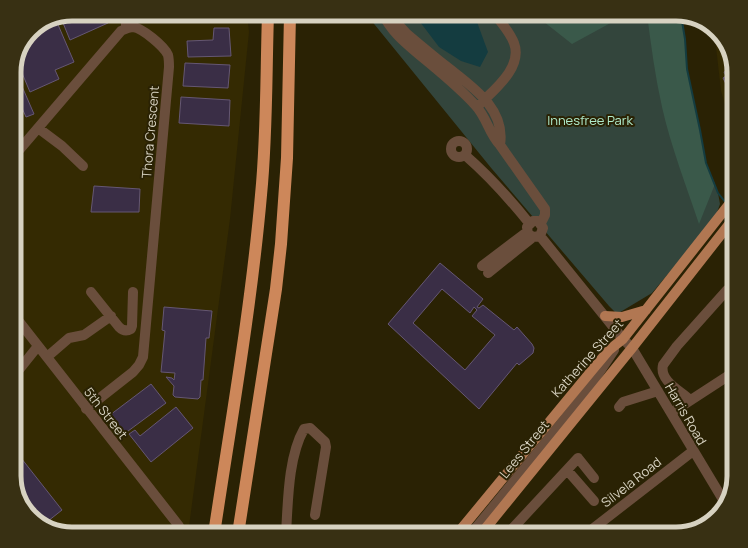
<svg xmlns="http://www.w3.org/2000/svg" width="748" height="548" viewBox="0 0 748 548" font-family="Manrope,sans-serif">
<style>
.built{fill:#342a02}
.green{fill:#33453c}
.forest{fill:#3a594a}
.water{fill:#143c40}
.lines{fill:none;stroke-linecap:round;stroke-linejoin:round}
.stream{stroke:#143c40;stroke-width:2}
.building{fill:#3a2e46;stroke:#655773;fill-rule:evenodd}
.minor{stroke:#6a4e3c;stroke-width:10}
.major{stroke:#b17752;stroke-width:10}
.highway{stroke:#cd875a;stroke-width:12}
.labels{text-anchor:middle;stroke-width:4;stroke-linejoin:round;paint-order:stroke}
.park-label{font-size:13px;fill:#afebcc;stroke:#2a2204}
.street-label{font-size:13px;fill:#d7d2c1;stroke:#2a2204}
.rim{fill:none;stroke:#d7d2c1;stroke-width:5}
</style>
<rect width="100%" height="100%" fill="#2a2204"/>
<!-- built -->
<path class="built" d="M 72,14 L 247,14 L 249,32 L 230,219 L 188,534 L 71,534 L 37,522 L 20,502 L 14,480 L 14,68 L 33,28 Z
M 714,29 L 728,46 L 734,71 L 734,135 L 721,91 Z"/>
<!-- green -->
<path class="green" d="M 366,14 L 677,14 L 681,15 L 685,39 L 687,69 L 700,130 L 706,163 L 718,193 L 720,204 L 715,218 L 652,293 L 617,314 L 609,306 L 492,169 Z"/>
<!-- forest -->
<path class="forest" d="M 534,14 L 627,14 L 572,44 Z
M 647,14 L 677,14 L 681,15 L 685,39 L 687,69 L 700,130 L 706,163 L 715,184 L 699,224 C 686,185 671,147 662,107 C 655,76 651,45 647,14 Z"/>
<!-- water -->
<path class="water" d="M 414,14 L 463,14 L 477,22 L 488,52 L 480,67 L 461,61 L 439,47 Z"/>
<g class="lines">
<!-- stream -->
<path class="stream" d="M 681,15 L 685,39 L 687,69 L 700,130 L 706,163 L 718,193 L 726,203
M 730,208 L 734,213"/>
</g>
<!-- building -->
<path class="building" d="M 72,14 L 105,14 L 108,23 L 70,40 L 61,18 Z
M 56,20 L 74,62 L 55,70 L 59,79 L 30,92 L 17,61 L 33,28 Z
M 214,28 L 229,28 L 231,56 L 188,57 L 187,41 L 213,40 Z
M 185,63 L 230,65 L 228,88 L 183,86 Z
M 733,67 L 734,90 L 730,92 L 723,78 L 726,76 L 724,72 Z
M 14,68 L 34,114 L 26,117 L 22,108 L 14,112 Z
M 181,97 L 230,100 L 229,126 L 179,123 Z
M 14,115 L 18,125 L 16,125 L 20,136 L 14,139 Z
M 94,186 L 140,189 L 139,212 L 91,212 Z
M 440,263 L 483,299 L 477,307 L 479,308 L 483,305 L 514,330 L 517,327 L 532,344 L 534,348 L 533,353 L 519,365 L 517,363 L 479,409 L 388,324 ZM 442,289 L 470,313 L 474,307 L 477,310 L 472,316 L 495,335 L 465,370 L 413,323 Z
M 164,307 L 212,311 L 209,338 L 206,338 L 203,380 L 201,380 L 200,397 L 198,399 L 175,397 L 173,395 L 174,386 L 166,377 L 172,378 L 174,380 L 175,373 L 161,372 L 165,331 L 162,330 Z
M 151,384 L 166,403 L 124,434 L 110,415 Z
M 176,407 L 193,428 L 151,462 L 129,434 L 135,430 L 140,436 Z
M 14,449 L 62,510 L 43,525 L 37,522 L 20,502 L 14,480 Z"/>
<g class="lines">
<!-- minor -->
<path class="minor" d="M 383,14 C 391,32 407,44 422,57 C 440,72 460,88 476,106 C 487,118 489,134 500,145 L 545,209 L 545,215 L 541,223
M 391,14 L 395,21 L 406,33 C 419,44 432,55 446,66 C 471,86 506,108 500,145
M 126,28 L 126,21 L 127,14
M 480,104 C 495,89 523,67 514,43 C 510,32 501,23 495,14
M 38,128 L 62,146 L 83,166
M451 149a8 8 0 1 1 16 0a8 8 0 1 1-16 0Z
M 465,155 C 489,176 509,198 529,223
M 14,156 L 121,31 C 125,29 128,27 133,27 C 142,28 164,46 168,55 C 169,59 169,63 169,67 L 143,357 L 139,365 L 133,372 L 86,409
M 540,236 L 623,339 L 632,348 L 725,503
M 482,266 L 527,232
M 488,273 L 533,237 L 540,236 L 543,228 L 538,221 L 533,221 L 527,227 L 528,234 L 533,237
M 91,292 L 119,327 C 122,330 126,332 131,329 L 132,326 L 133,292
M 14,315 L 179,526
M 47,357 L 69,338 L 84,335 L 111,316
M 14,376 L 38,346
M 690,400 C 681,391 659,381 663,365 L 677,346 L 727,290
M 619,407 L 623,402 L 658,391
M 671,413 L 734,372
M 567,470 L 594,501
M 286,534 C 288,502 288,457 304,429 L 310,428 L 325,442 L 326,447 L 315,515
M 471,534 L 585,394 L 614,350
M 510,534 L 512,529 L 578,458 L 594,478
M 586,534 L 693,451"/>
<!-- major -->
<path class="major" d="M 605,316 L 622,317 L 646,310
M 457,534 L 593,369 L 609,350 L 623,339 L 734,198
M 481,534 L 632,348 L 734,218"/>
<!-- highway -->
<path class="highway" d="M 214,534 C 231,421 251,309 261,195 C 267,135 266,74 268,14
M 238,534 L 276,289 L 281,244 L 287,158 L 290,14"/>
</g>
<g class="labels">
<!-- park labels -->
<g class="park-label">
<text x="590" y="125">Innesfree Park</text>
</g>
<!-- street labels -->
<g class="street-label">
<text transform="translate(150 132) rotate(-85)" y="5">Thora Crescent</text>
<text transform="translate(587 358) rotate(-48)" y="5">Katherine Street</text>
<text transform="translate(106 413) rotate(52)" y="5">5th Street</text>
<text transform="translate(686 414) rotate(60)" y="5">Harris Road</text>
<text transform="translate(524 449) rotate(-51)" y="5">Lees Street</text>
<text transform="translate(631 482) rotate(-38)" y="5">Silvela Road</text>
</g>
</g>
<!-- crop -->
<path d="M0 0H748V548H0ZM72 21H676A51 51 0 0 1 727 72V476A51 51 0 0 1 676 527H72A51 51 0 0 1 21 476V72A51 51 0 0 1 72 21Z" fill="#383013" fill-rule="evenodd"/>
<path class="rim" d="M72 21H676A51 51 0 0 1 727 72V476A51 51 0 0 1 676 527H72A51 51 0 0 1 21 476V72A51 51 0 0 1 72 21Z"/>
</svg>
